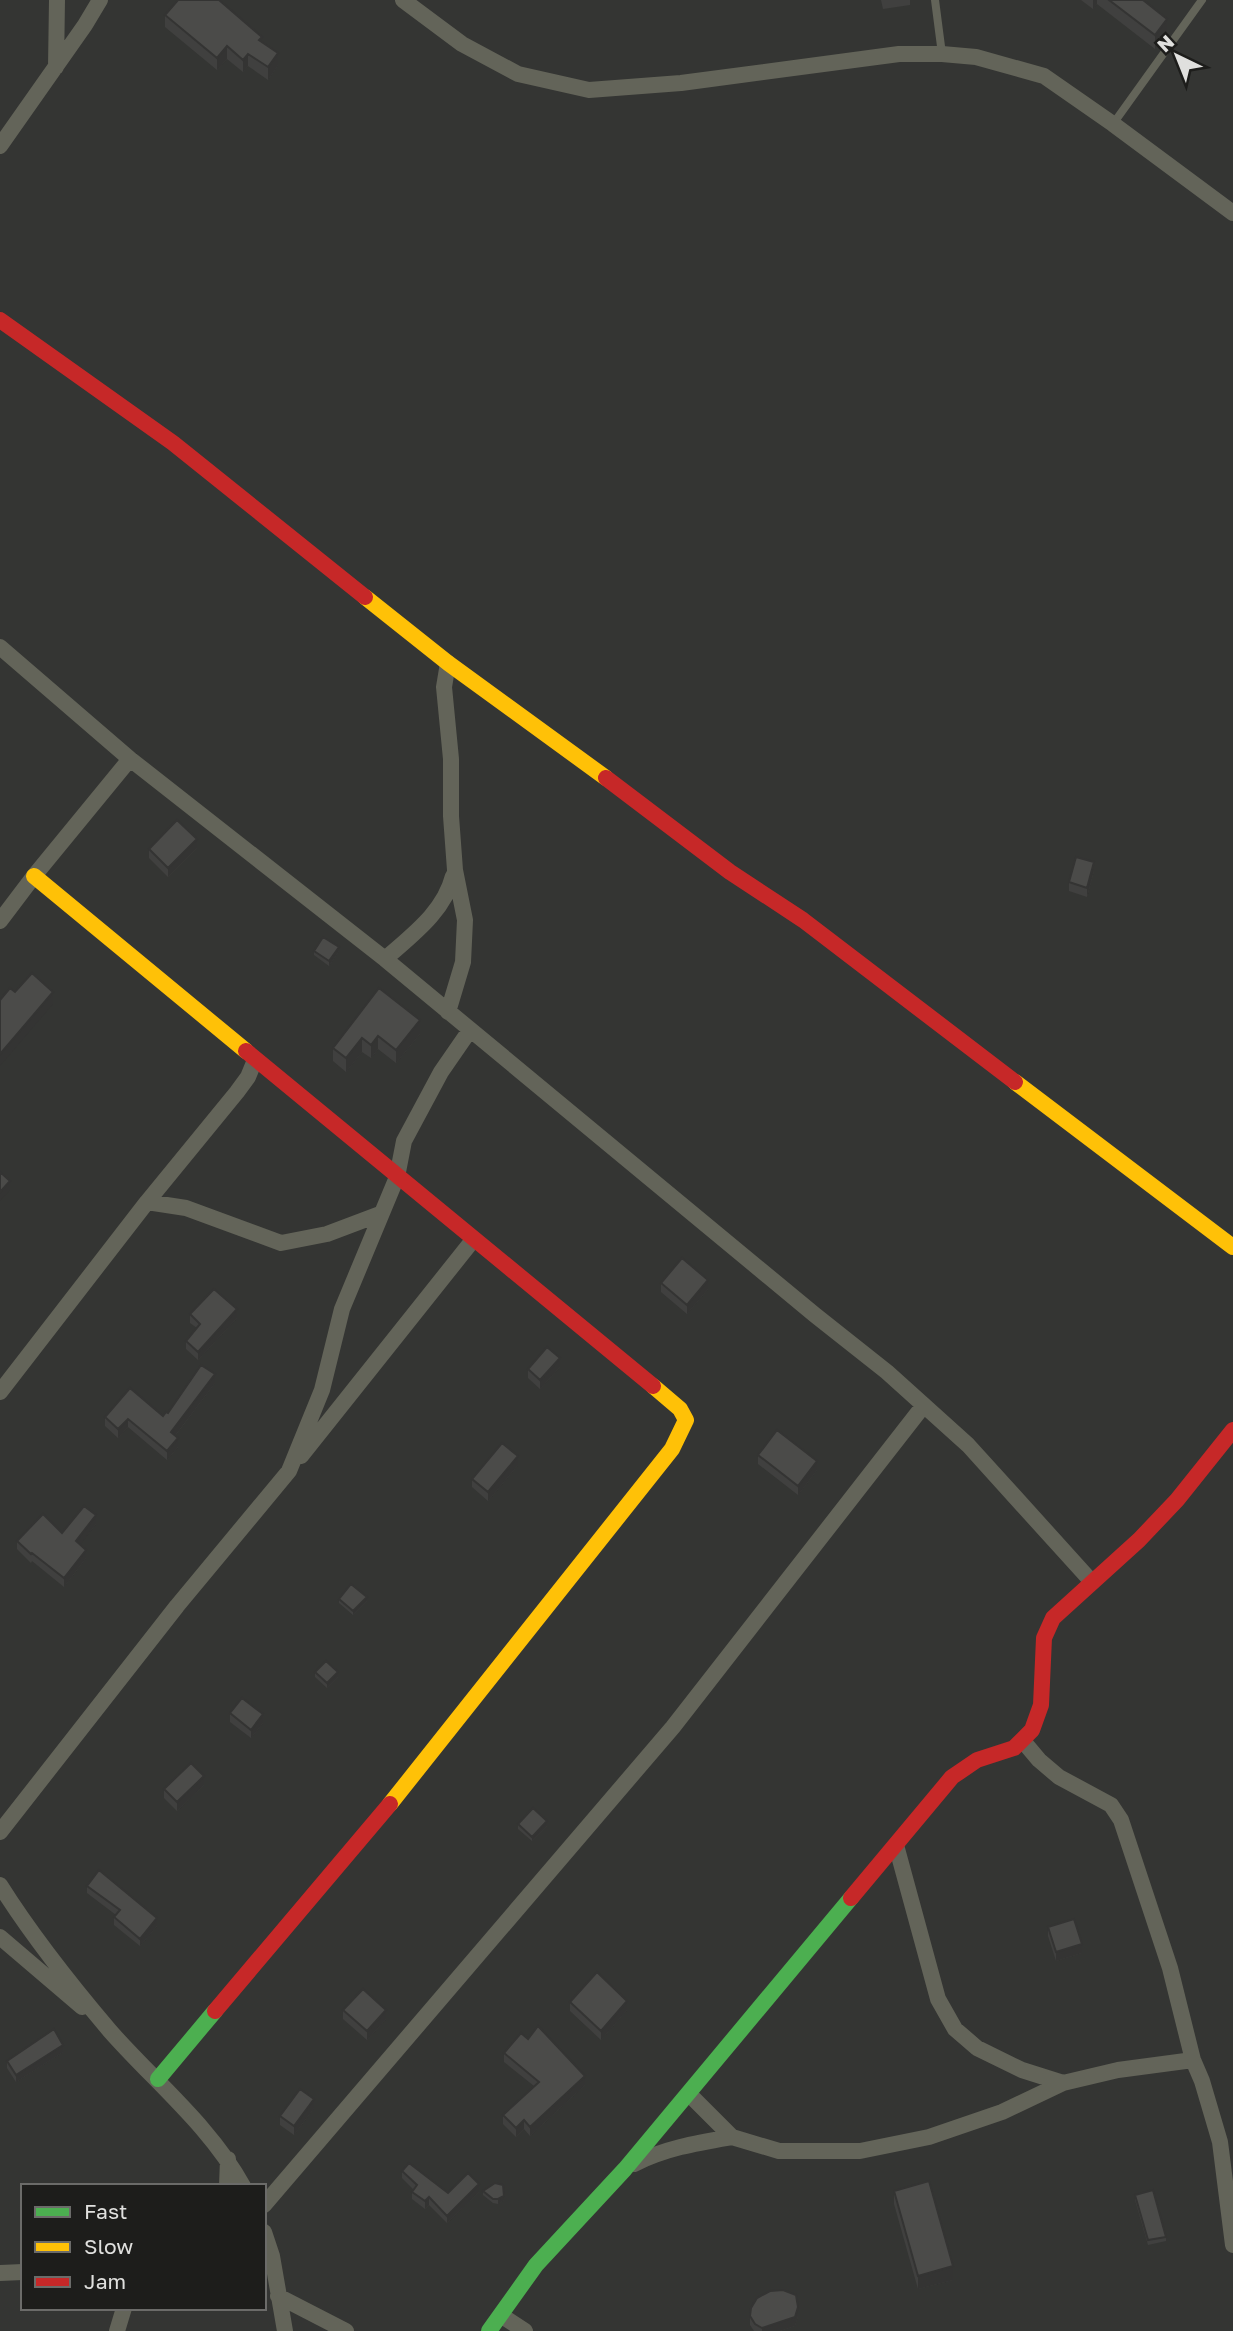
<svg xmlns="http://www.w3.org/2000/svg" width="1233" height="2331" viewBox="0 0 1233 2331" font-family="'Golos Text',sans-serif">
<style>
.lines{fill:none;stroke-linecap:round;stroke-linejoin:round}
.lane{stroke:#636459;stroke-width:8}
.street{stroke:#636459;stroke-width:16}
.fast{stroke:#4caf50;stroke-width:16}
.slow{stroke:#ffc107;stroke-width:16}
.jam{stroke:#c62828;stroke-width:16}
.wall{fill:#40403f}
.shaded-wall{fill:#343433}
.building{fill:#4b4b49;stroke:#343433;stroke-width:2}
</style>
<rect width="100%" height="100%" fill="#343533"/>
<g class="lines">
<!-- lane -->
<path class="lane" d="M 935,0 L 942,54
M 1113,124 L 1202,0"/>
<!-- street -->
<path class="street" d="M 403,0 L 462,44 L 518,74 L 589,90 L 681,83 L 899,54 L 942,54 L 976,57 L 1044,76 L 1113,124 L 1233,213
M 56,67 L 57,0
M 0,146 L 85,25 L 100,0
M 0,647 L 130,759 L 385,959 L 815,1315 L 887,1372 L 968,1445 L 1092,1582
M 448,663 L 444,687 L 451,759 L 451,816 L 455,870 L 465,920 L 463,962 L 448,1012
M 0,921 L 34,876 L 130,759
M 385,959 C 412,935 444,912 453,876
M 147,1202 L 186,1208 L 281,1243 L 327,1234 L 380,1214
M 0,1392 L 147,1202 L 237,1092 L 248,1077 L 255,1060
M 301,1456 L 473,1240
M 1023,1741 L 1039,1760 L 1059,1777 L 1111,1805 L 1121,1820 L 1170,1968 L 1193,2060 L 1202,2081 L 1220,2142 L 1233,2245
M 0,1832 L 177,1606 L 289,1471 L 322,1390 L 342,1309 L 397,1177 L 404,1141 L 441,1072 L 470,1030
M 896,1845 L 938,1999 L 955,2029 L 977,2048 L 1022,2070 L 1063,2083
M 0,1885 C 32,1936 71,1985 110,2031 C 155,2082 210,2126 243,2186
M 0,1937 L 82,2007
M 689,2094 L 732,2137 L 779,2151 L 860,2151 L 929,2137 L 1002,2112 L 1063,2083 L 1118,2070 L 1193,2060
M 634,2164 C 666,2148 697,2143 732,2137
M 227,2186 L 228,2159
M 264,2205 L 673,1727 L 924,1405
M 264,2232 L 272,2256 L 285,2331
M 0,2273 L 23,2272
M 278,2296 L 346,2331
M 502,2316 L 525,2331
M 117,2331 L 124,2308"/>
<!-- fast -->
<path class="fast" d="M 158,2079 L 215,2011
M 489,2331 L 536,2265 L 625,2169 L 851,1898"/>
<!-- slow -->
<path class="slow" d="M 365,597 L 448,663 L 606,778
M 34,876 L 246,1051
M 1015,1082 L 1233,1247
M 390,1804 L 672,1449 L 686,1420 L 680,1409 L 653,1386"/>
<!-- jam -->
<path class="jam" d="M 0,320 L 173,443 L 365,597
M 606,778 L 730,872 L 803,920 L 1015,1082
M 246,1051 L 653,1386
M 851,1898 L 952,1777 L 977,1760 L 1014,1748 L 1032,1730 L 1041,1705 L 1044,1638 L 1053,1618 L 1139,1540 L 1177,1500 L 1233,1430
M 215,2011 L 390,1804"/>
</g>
<!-- wall -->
<path class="wall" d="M 881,0 L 910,0 L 910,5 L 883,9 Z
M 1081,0 L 1143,0 L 1167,32 L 1155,49 L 1097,4 L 1093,9 Z
M 165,15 L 262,42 L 278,65 L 268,80 L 248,66 L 243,72 L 227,59 L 217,70 L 165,27 Z
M 197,848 L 168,877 L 149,858 L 149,849 Z
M 1094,871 L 1087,897 L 1069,891 L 1069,882 Z
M 314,951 L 339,951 L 329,966 L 314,955 Z
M 379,988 L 420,1034 L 396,1063 L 378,1049 L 371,1058 L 362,1052 L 346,1072 L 333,1061 L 333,1048 Z
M 661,1283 L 708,1289 L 687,1314 L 661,1292 Z
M 190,1314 L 237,1318 L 198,1360 L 186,1349 L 186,1341 L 197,1328 L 190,1323 Z
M 560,1367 L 540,1389 L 528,1378 L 528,1369 Z
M 215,1383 L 175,1436 L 178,1447 L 167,1460 L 128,1427 L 118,1438 L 105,1426 L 105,1417 L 163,1416 Z
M 758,1455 L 817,1470 L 798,1495 L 758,1464 Z
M 518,1465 L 488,1501 L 472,1487 L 472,1479 Z
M 96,1524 L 80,1544 L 86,1558 L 64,1587 L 32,1561 L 31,1563 L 17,1549 L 17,1541 L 62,1533 Z
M 339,1599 L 367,1601 L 353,1615 L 339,1603 Z
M 315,1672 L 338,1677 L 327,1688 L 315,1677 Z
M 230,1713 L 263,1723 L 251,1738 L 230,1722 Z
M 204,1785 L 177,1811 L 164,1798 L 164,1789 Z
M 518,1824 L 547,1826 L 532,1841 L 518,1829 Z
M 87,1886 L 157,1926 L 140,1946 L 114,1925 L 114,1917 L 116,1915 L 87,1893 Z
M 1048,1927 L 1082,1953 L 1056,1961 L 1048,1936 Z
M 570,2002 L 627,2010 L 601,2040 L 570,2011 Z
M 343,2010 L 386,2019 L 367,2040 L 343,2019 Z
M 528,2039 L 585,2085 L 530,2136 L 524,2129 L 516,2137 L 503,2124 L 503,2115 L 534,2086 L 504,2062 L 504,2053 Z
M 63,2052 L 16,2082 L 7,2068 L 7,2061 Z
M 314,2108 L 294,2135 L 280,2125 L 280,2116 Z
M 402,2171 L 448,2193 L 479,2192 L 447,2223 L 429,2205 L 425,2209 L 412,2199 L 412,2192 L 414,2190 L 402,2178 Z
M 483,2191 L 504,2200 L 498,2204 L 493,2203 L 483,2195 Z
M 894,2191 L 953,2280 L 918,2289 L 894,2204 Z
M 1135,2195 L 1166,2237 L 1166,2241 L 1148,2245 L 1135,2200 Z
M 750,2316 L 798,2316 L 795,2326 L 780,2331 L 754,2331 L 750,2325 Z"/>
<!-- shaded-wall -->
<path class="shaded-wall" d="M 1093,0 L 1097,0 L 1097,4 L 1093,9 Z
M 1167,19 L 1167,32 L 1155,49 L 1155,35 Z
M 227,46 L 227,59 L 217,70 L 217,58 Z
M 278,53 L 278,65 L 268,80 L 268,67 Z
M 248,54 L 248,66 L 243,72 L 243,60 Z
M 197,839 L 197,848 L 168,877 L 168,868 Z
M 1094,862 L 1094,871 L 1087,897 L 1087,888 Z
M 339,947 L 339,951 L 329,966 L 329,961 Z
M 53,992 L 53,1004 L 0,1066 L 0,1054 Z
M 420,1020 L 420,1034 L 396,1063 L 396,1050 Z
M 378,1036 L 378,1049 L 371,1058 L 371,1045 Z
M 362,1038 L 362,1052 L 346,1072 L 346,1058 Z
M 10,1181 L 10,1190 L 0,1201 L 0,1192 Z
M 708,1280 L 708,1289 L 687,1314 L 687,1305 Z
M 237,1309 L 237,1318 L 198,1360 L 198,1352 Z
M 560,1358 L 560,1367 L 540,1389 L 540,1380 Z
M 215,1374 L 215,1383 L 171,1441 L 171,1432 Z
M 128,1419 L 128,1427 L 118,1438 L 118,1429 Z
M 178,1438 L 178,1447 L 167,1460 L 167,1451 Z
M 518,1456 L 518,1465 L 488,1501 L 488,1492 Z
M 817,1461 L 817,1470 L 798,1495 L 798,1486 Z
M 96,1515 L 96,1524 L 76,1550 L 76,1541 Z
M 86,1550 L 86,1558 L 64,1587 L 64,1578 Z
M 367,1597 L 367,1601 L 353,1615 L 353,1611 Z
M 338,1672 L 338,1677 L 327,1688 L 327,1683 Z
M 263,1714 L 263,1723 L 251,1738 L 251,1730 Z
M 204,1776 L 204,1785 L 177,1811 L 177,1802 Z
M 547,1821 L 547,1826 L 532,1841 L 532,1837 Z
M 157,1918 L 157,1926 L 140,1946 L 140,1939 Z
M 1082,1944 L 1082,1953 L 1056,1961 L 1056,1952 Z
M 627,2001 L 627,2010 L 601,2040 L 601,2031 Z
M 386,2010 L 386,2019 L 367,2040 L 367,2031 Z
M 63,2045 L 63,2052 L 16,2082 L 16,2075 Z
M 585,2076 L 585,2085 L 530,2136 L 530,2127 Z
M 314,2099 L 314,2108 L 294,2135 L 294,2126 Z
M 524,2120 L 524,2129 L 516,2137 L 516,2128 Z
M 479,2184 L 479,2192 L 447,2223 L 447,2216 Z
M 504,2196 L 504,2200 L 498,2204 L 498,2199 Z
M 429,2197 L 429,2205 L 425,2209 L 425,2201 Z
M 953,2266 L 953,2280 L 918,2289 L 918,2276 Z
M 798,2307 L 798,2316 L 795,2326 L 780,2331 L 762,2331 L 762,2328 Z"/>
<!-- building -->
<path class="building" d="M 178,0 L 219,0 L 262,37 L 259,40 L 278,53 L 268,67 L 248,54 L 243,60 L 227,46 L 217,58 L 165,15 Z
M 1109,0 L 1143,0 L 1167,19 L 1155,35 Z
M 177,820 L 197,839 L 168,868 L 149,849 Z
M 1076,857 L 1094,862 L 1087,888 L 1069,882 Z
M 323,937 L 339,947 L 329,961 L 314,951 Z
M 32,973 L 53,992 L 0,1054 L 0,1000 L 10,988 L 15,992 Z
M 379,988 L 420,1020 L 396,1050 L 378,1036 L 371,1045 L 362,1038 L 346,1058 L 333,1048 Z
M 0,1172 L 10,1181 L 0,1192 Z
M 682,1258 L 708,1280 L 687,1305 L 661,1283 Z
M 214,1289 L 237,1309 L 198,1352 L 186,1341 L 200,1324 L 190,1314 Z
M 547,1347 L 560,1358 L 540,1380 L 528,1369 Z
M 201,1365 L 215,1374 L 171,1432 L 178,1438 L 167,1451 L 128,1419 L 118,1429 L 105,1417 L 130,1388 L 163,1416 L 166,1412 L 168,1413 Z
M 777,1430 L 817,1461 L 798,1486 L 758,1455 Z
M 502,1443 L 518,1456 L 488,1492 L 472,1479 Z
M 84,1506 L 96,1515 L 76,1541 L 86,1550 L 64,1578 L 32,1553 L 31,1554 L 17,1541 L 43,1514 L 62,1533 Z
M 351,1584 L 367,1597 L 353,1611 L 339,1599 Z
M 326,1661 L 338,1672 L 327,1683 L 315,1672 Z
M 242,1698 L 263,1714 L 251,1730 L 230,1713 Z
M 191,1763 L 204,1776 L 177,1802 L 164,1789 Z
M 533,1808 L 547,1821 L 532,1837 L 518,1824 Z
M 99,1870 L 157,1918 L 140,1939 L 114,1917 L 120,1910 L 87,1886 Z
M 1074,1919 L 1082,1944 L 1056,1952 L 1048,1927 Z
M 597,1972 L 627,2001 L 601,2031 L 570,2002 Z
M 363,1989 L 386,2010 L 367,2031 L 343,2010 Z
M 538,2026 L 585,2076 L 530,2127 L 524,2120 L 516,2128 L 503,2115 L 539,2082 L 504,2053 L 521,2033 L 528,2039 Z
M 54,2029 L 63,2045 L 16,2075 L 7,2061 Z
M 300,2089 L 314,2099 L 294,2126 L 280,2116 Z
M 409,2163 L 448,2193 L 468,2173 L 479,2184 L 447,2216 L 429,2197 L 425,2201 L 412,2192 L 417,2185 L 402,2171 Z
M 929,2181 L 953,2266 L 918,2276 L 894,2191 Z
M 495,2183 L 503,2185 L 504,2196 L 498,2199 L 493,2199 L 483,2191 Z
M 1153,2190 L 1166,2237 L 1148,2240 L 1135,2195 Z
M 783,2290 L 796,2295 L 798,2307 L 795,2317 L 762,2328 L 755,2324 L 750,2316 L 751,2308 L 757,2298 L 770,2291 Z"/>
<!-- legend -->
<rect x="21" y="2184" width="245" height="126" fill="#1d1d1b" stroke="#6b6b69" stroke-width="2"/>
<rect x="35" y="2207" width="35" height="10" fill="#4caf50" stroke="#6b6b69" stroke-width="2"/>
<text x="84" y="2219" font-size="21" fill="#e0e0de">Fast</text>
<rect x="35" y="2242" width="35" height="10" fill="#ffc107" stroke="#6b6b69" stroke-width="2"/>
<text x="84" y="2254" font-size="21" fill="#e0e0de">Slow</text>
<rect x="35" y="2277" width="35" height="10" fill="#c62828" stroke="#6b6b69" stroke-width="2"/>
<text x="84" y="2289" font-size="21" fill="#e0e0de">Jam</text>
<!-- north arrow -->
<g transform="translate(1177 56) rotate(317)" stroke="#1d1d1b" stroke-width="5" paint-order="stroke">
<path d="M0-5L12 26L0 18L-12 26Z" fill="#e0e0de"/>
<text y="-10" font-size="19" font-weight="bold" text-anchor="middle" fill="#e0e0de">N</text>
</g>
</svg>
